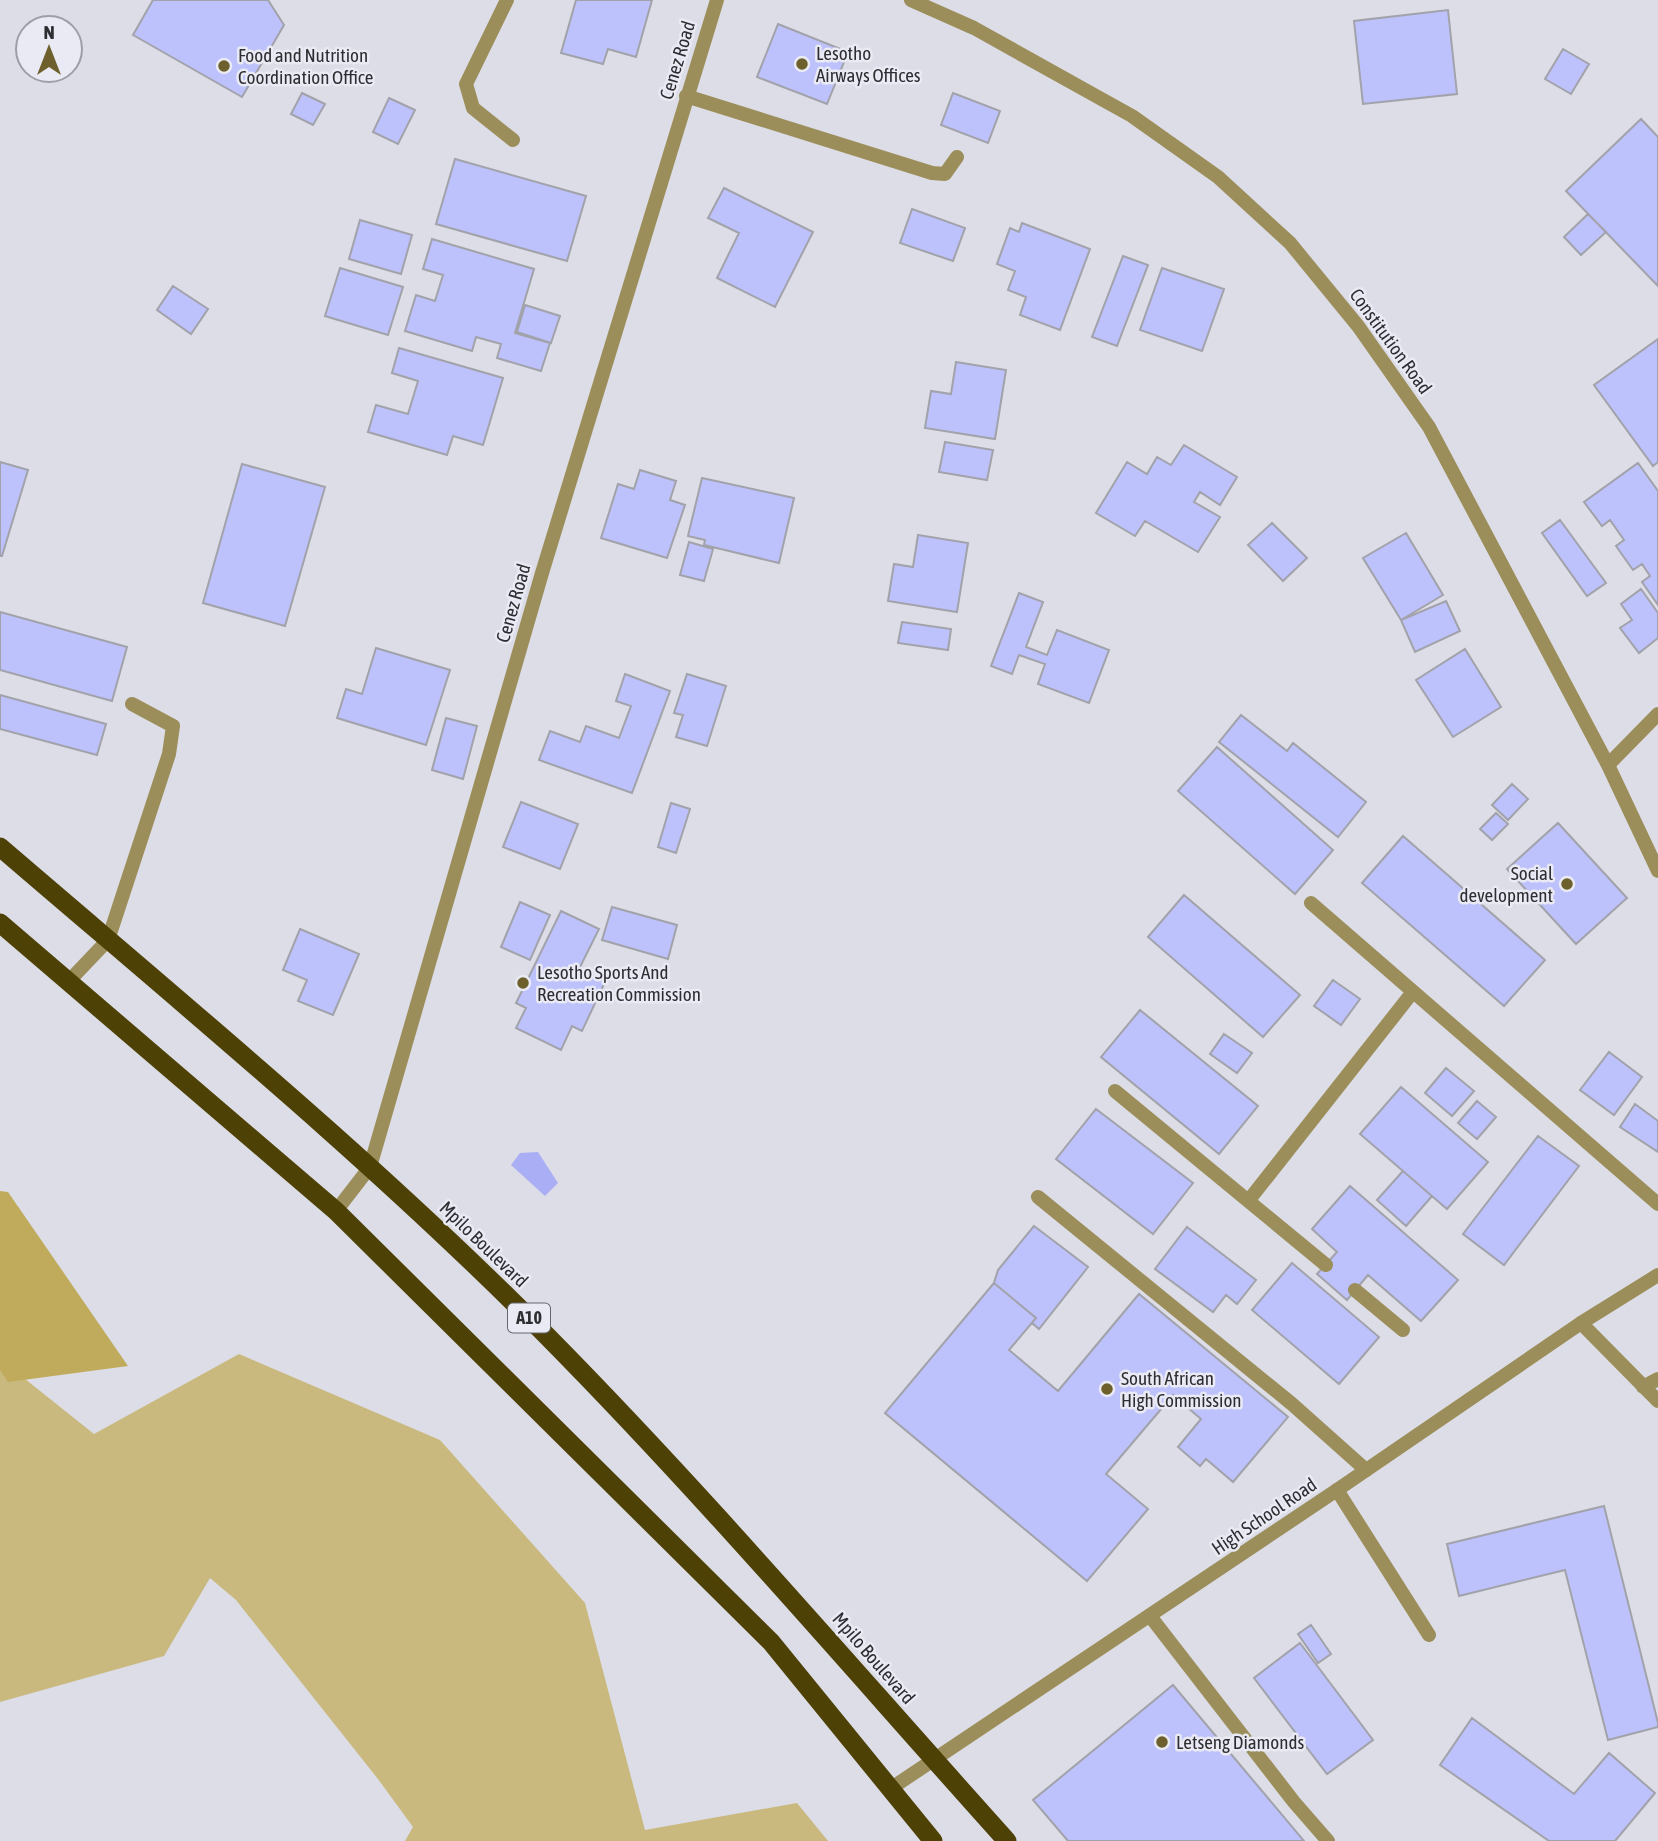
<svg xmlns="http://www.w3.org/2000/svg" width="1658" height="1841" viewBox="0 0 1658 1841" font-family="'Asap Condensed',sans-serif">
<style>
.green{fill:#c9b97e}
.forest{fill:#c0ab5d}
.water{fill:#aaaef5}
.building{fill:#bec2fc;stroke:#a1a2aa;stroke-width:2}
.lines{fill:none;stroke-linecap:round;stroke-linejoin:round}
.service{stroke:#9c8e5a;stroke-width:14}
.minor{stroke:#9c8e5a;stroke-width:14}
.trunk{stroke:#4e4106;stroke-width:19}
.poi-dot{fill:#6e602d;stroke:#e9eaf4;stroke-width:2.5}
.labels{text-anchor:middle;stroke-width:5;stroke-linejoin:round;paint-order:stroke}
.shield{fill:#e9eaf4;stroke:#66666c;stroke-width:2}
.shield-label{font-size:18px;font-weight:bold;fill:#2e2e32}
.poi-label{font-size:19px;fill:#2e2e32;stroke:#e9eaf4;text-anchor:start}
.street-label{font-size:19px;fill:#2e2e32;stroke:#e9eaf4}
</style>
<rect width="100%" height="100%" fill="#dcdde6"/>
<!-- green -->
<path class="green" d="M 239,1354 L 440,1440 L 585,1603 L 645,1830 L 797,1803 L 828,1841 L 405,1841 L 413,1827 L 378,1779 L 236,1600 L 210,1578 L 164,1656 L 0,1702 L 0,1359 L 94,1434 Z"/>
<!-- forest -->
<path class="forest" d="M 0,1191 L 8,1192 L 128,1366 L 8,1382 L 0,1370 Z"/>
<!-- water -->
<path class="water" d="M 538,1152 L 558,1183 L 545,1196 L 511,1165 L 520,1153 Z"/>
<!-- building -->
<path class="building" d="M 153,0 L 268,0 L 284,25 L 242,97 L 133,35 Z
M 576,0 L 652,0 L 636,57 L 608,49 L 603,64 L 561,53 Z
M 1448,10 L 1457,94 L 1363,104 L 1354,21 Z
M 778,24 L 848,52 L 827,104 L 757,77 Z
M 1563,49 L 1589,64 L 1571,94 L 1545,79 Z
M 302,93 L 325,104 L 313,125 L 291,114 Z
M 953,93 L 1000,111 L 988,143 L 941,125 Z
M 389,98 L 415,110 L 398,144 L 373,132 Z
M 1641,119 L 1658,137 L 1658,286 L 1566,191 Z
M 455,159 L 586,196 L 567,261 L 436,224 Z
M 724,188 L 813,232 L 775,307 L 717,278 L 739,233 L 708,218 Z
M 912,209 L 965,228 L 953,261 L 900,243 Z
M 1588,214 L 1606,232 L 1581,255 L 1564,237 Z
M 360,220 L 412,235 L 401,274 L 349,259 Z
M 1022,223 L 1090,249 L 1060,330 L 1020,315 L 1026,297 L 1008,290 L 1015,271 L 997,264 L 1010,228 L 1019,232 Z
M 432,239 L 534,269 L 515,333 L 550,343 L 541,371 L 497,358 L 501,344 L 476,337 L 472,351 L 405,331 L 416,295 L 435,301 L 443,275 L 423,269 Z
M 1123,256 L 1148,265 L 1117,346 L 1092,337 Z
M 340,268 L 403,287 L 388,335 L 325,316 Z
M 1162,268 L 1224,289 L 1202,351 L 1140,330 Z
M 173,286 L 208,309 L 191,334 L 157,310 Z
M 525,305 L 560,316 L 551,343 L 517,332 Z
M 1658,339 L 1658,462 L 1653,466 L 1594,385 Z
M 399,348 L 503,378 L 483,445 L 453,436 L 447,455 L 368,432 L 376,405 L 408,414 L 418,381 L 392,373 Z
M 956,362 L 1006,370 L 995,439 L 925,428 L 931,391 L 951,394 Z
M 945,442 L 993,450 L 987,480 L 939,472 Z
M 1184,445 L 1237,477 L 1220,505 L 1200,492 L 1194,502 L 1220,517 L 1198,552 L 1145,521 L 1135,536 L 1096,513 L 1127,462 L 1147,474 L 1157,457 L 1171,465 Z
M 0,462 L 28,470 L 2,556 L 0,556 Z
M 1638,463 L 1658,491 L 1658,605 L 1642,582 L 1650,576 L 1642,564 L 1633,570 L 1616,546 L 1624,540 L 1610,520 L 1602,526 L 1584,502 Z
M 242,464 L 325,487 L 285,626 L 203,603 Z
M 640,470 L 676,481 L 670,500 L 685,505 L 667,558 L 601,538 L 618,484 L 634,489 Z
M 702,478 L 794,498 L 779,563 L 704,545 L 705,540 L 688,536 Z
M 1560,520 L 1606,583 L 1587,596 L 1542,533 Z
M 1272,523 L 1307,558 L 1283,581 L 1248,545 Z
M 1406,533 L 1443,595 L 1401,620 L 1363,558 Z
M 918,535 L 968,543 L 957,612 L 888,601 L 894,564 L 913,567 Z
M 689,542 L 713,549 L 704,581 L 680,575 Z
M 1641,589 L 1658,613 L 1658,638 L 1639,653 L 1620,628 L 1632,620 L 1621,604 Z
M 1019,593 L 1043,602 L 1026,647 L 1047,655 L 1057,630 L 1109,650 L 1089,703 L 1038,684 L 1045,664 L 1019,655 L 1012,674 L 991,666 Z
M 1446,601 L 1460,631 L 1415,652 L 1401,620 Z
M 0,612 L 127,647 L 112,701 L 0,670 Z
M 902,622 L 951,629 L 948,650 L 898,643 Z
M 376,648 L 450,670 L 426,745 L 337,718 L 346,689 L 362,694 Z
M 1465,649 L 1501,707 L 1453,737 L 1416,680 Z
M 625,674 L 670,691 L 632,793 L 539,760 L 550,731 L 580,742 L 586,726 L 619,738 L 631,706 L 616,701 Z
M 687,674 L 726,686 L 707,746 L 676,737 L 683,715 L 674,713 Z
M 0,695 L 106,724 L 97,755 L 0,729 Z
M 1241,715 L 1287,751 L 1293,743 L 1366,802 L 1338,837 L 1219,742 Z
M 446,718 L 477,726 L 463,779 L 432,770 Z
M 1217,747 L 1333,850 L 1295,894 L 1178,791 Z
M 1512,784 L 1528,799 L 1508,820 L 1492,805 Z
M 521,802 L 578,824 L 560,869 L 503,847 Z
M 671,803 L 690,809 L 676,853 L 658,847 Z
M 1496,813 L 1508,824 L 1492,840 L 1480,829 Z
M 1558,823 L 1627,898 L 1576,944 L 1507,869 Z
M 1403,836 L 1545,960 L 1504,1006 L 1362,883 Z
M 1184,895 L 1300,995 L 1263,1037 L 1148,937 Z
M 520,902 L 550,915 L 530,960 L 501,947 Z
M 612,907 L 677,925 L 668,959 L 602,940 Z
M 561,911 L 599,929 L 579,969 L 605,982 L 582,1031 L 572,1026 L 561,1050 L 516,1028 L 526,1008 L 516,1003 Z
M 300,929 L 359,954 L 333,1015 L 298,1001 L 307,980 L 283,970 Z
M 1333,980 L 1360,999 L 1341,1025 L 1314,1006 Z
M 1140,1010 L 1258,1106 L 1219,1154 L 1101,1057 Z
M 1224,1034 L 1252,1053 L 1237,1073 L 1210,1054 Z
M 1609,1052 L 1642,1077 L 1614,1115 L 1580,1090 Z
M 1446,1068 L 1474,1091 L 1452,1116 L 1425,1093 Z
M 1401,1087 L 1488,1162 L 1447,1209 L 1360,1134 Z
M 1477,1101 L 1496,1117 L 1477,1139 L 1458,1123 Z
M 1635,1104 L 1658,1121 L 1658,1152 L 1620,1127 Z
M 1096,1109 L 1193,1183 L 1153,1234 L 1056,1159 Z
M 1538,1136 L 1579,1166 L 1504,1265 L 1463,1234 Z
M 1403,1171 L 1432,1196 L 1406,1226 L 1377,1200 Z
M 1350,1186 L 1458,1280 L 1421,1321 L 1368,1275 L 1347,1300 L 1317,1274 L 1337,1252 L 1312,1229 Z
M 1034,1226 L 1088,1267 L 1039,1329 L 1032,1323 L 1036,1318 L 994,1283 L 998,1270 Z
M 1187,1227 L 1256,1280 L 1237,1304 L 1226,1295 L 1213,1312 L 1155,1269 Z
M 1292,1263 L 1379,1337 L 1339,1384 L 1252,1310 Z
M 994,1283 L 1036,1318 L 1009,1350 L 1058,1391 L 1139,1294 L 1288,1417 L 1233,1482 L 1206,1459 L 1200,1466 L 1178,1447 L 1201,1419 L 1173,1395 L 1106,1474 L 1148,1509 L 1087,1581 L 885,1413 Z
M 1604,1506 L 1658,1723 L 1658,1727 L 1608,1740 L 1565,1570 L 1459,1596 L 1447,1544 Z
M 1311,1625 L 1331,1654 L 1318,1663 L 1298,1634 Z
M 1300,1643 L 1373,1740 L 1327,1774 L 1254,1678 Z
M 1173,1685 L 1304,1841 L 1068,1841 L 1033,1800 Z
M 1472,1718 L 1574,1794 L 1609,1753 L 1655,1793 L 1615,1841 L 1549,1841 L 1440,1765 Z"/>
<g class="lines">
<!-- service -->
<path class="service" d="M 507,0 L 466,84 L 473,108 L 513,140
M 686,96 L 932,173 L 945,174 L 957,157
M 1311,903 L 1658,1204
M 69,981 L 108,940 L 169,754 L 173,726 L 132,704
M 1115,1091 L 1326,1265
M 1038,1197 L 1292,1404 L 1366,1470
M 1249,1200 L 1412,993
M 1355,1290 L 1403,1330
M 1581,1323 L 1658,1401
M 1643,1387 L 1658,1379
M 1337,1490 L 1429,1635
M 1150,1616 L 1294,1802 L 1328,1841"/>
<!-- minor -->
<path class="minor" d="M 911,0 L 974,28 L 1132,116 L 1218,177 L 1290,243 L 1358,326 L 1429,427 L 1608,765 L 1658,871
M 1608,765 L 1658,714
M 336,1211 L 370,1167 L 542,573 L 717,0
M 890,1789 L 1337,1490 L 1581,1323 L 1658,1275"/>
<!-- trunk -->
<path class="trunk" d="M 0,847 C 185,1006 375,1162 547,1336 C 707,1498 855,1672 1007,1841
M 0,923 L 336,1211 L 771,1642 L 933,1841"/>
</g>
<!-- markers -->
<g class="poi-dot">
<circle cx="802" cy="64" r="7"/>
<circle cx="224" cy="66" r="7"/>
<circle cx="1567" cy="884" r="7"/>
<circle cx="523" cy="983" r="7"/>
<circle cx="1107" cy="1389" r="7"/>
<circle cx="1162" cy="1742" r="7"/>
</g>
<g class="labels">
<!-- shield labels -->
<rect class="shield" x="508" y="1303.5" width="42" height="29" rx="5"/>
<g class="shield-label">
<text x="529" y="1324">A10</text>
</g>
<!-- poi labels -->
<g class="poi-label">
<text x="816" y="60">Lesotho<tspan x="816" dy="22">Airways Offices</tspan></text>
<text x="238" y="62">Food and Nutrition<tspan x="238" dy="22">Coordination Office</tspan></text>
<text x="1553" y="880" text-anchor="end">Social<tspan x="1553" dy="22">development</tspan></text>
<text x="537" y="979">Lesotho Sports And<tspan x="537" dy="22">Recreation Commission</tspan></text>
<text x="1121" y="1385">South African<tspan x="1121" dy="22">High Commission</tspan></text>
<text x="1176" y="1749">Letseng Diamonds</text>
</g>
<!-- street labels -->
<g class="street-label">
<text transform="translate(677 60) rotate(-73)" y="7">Cenez Road</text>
<text transform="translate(1391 341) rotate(54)" y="7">Constitution Road</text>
<text transform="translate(513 603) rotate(-74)" y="7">Cenez Road</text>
<text transform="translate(484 1244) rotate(44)" y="7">Mpilo Boulevard</text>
<text transform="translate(1264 1516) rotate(-34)" y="7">High School Road</text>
<text transform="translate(874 1658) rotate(49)" y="7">Mpilo Boulevard</text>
</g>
</g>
<!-- north arrow -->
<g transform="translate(49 49)"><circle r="33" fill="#e9eaf4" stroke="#9e9fa6" stroke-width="2"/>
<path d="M0-5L12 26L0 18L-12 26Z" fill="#6e602d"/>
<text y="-10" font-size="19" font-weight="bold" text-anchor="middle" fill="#2e2e32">N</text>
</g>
</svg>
